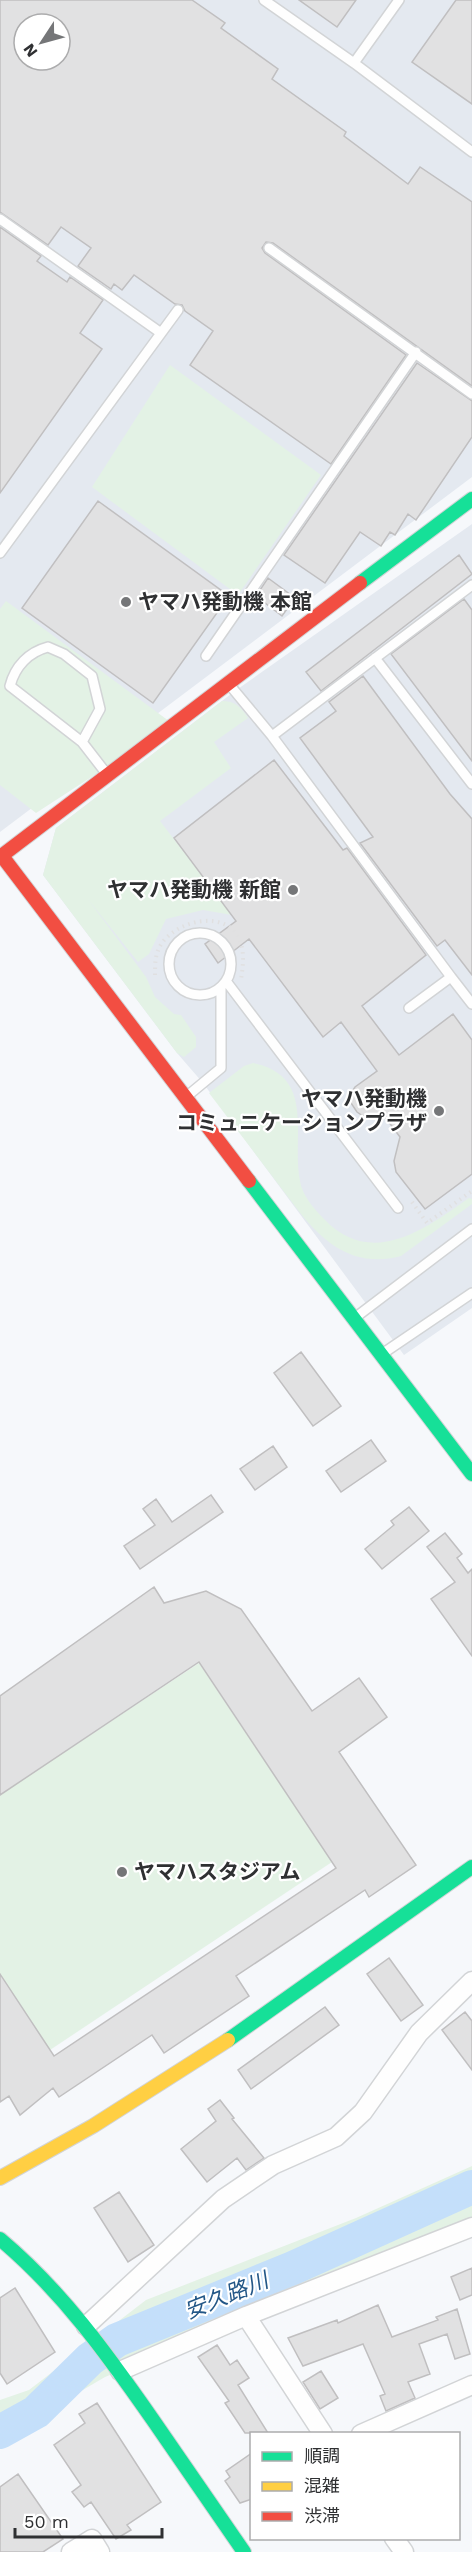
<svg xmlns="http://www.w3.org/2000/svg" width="472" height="2552" viewBox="0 0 472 2552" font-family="'Work Sans','Noto Sans JP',sans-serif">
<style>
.built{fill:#e4e9f0;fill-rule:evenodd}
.green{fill:#e3f2e5}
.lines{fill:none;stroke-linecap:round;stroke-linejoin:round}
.river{stroke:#c4dffa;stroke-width:34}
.building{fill:#e1e1e2;stroke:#c0bfc0;stroke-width:1.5;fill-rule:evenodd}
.lane-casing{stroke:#d2d4d6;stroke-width:12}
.street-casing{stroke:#d2d4d6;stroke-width:21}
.fast-casing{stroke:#d2d4d6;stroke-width:16}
.slow-casing{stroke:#d2d4d6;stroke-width:16}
.jam-casing{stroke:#d2d4d6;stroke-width:16}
.path{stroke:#e0e0e1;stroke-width:4;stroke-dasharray:1.5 4.5;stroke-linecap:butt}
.lane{stroke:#fefefe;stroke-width:9}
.street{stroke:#fefefe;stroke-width:18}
.fast{stroke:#16e098;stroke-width:14}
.slow{stroke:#ffcf43;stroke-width:14}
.jam{stroke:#f24e42;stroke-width:14}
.poi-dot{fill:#757678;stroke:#fff;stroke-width:2}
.labels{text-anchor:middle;stroke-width:4.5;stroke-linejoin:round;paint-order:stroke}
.poi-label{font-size:21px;font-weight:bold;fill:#2f3032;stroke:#fff;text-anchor:start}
.water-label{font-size:22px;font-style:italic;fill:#235787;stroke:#fff}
</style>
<rect width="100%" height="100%" fill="#f6f8fb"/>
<!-- built -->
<path class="built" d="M 0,0 L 472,0 L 472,477 L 0,832 ZM 24,24 L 60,24 L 60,60 L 24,60 Z
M 472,524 L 472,1308 L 404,1355 L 203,1083 L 177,1053 L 43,875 L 56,828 L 235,691 Z"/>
<!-- green -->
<path class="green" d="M 170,365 L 321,475 L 238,595 L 92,487 Z
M 6,601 L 173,724 L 36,813 L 0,785 L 0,609 Z
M 222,701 C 235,701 241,707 248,718 L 214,742 L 231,768 L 160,821 L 232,915 L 203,910 L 166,919 L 149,954 L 138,962 L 87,898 L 146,977 L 155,997 L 174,1014 L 181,1015 L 196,1037 L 196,1047 L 184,1057 L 177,1053 L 43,875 L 56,828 Z
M 253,1063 C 317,1076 291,1136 300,1181 C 302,1195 314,1209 324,1219 C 372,1269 425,1229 469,1198 L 472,1199 L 472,1204 L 401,1256 C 357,1268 327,1246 301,1214 L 209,1093 L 244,1066 Z
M 199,1663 L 332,1862 L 50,2050 L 0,1974 L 0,1795 Z
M 472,2166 L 472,2226 L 105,2377 L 30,2421 L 0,2448 L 0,2400 L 29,2390 L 146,2300 L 356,2218 Z"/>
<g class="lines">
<!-- river -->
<path class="river" d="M 0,2432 L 36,2412 L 90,2359 L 117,2340 L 293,2268 L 472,2187"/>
</g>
<!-- building -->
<path class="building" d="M 0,0 L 192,0 L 225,23 L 221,28 L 278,69 L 272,79 L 346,132 L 344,136 L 408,184 L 420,167 L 472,202 L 472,386 L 273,243 L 266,242 L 262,248 L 265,253 L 406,355 L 331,464 L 190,365 L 213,331 L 185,311 L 182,305 L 175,304 L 134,275 L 122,290 L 114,284 L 111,289 L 78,266 L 91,248 L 61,227 L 48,245 L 0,212 ZM 24,24 L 60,24 L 60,60 L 24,60 Z
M 299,0 L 356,0 L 337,27 Z
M 456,0 L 472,0 L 472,104 L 412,62 Z
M 0,227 L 41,256 L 37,261 L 67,282 L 70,277 L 103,300 L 80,333 L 102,349 L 0,493 Z
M 417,363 L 472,401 L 472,437 L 416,520 L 408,514 L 395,535 L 390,532 L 381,546 L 360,532 L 325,583 L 284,555 Z
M 98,501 L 229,596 L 153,703 L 22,608 Z
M 459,555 L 472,574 L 321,691 L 306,672 Z
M 268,578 L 295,598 L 282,616 L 256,596 Z
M 464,599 L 472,610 L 472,761 L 391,654 Z
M 363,676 L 450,794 L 472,819 L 472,975 L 445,940 L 437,946 L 360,843 L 373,837 L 300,738 L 336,711 L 329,702 Z
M 274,760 L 343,850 L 347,848 L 426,955 L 362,1006 L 399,1055 L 453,1014 L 472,1040 L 472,1174 L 425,1209 L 396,1172 L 394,1161 L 400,1137 L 382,1113 L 373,1117 L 363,1116 L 357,1112 L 351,1103 L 351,1093 L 355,1087 L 377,1071 L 341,1022 L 323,1037 L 249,939 L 218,963 L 205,944 L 236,921 L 174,838 Z
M 301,1352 L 341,1406 L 313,1426 L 274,1373 Z
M 371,1440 L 386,1461 L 341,1492 L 326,1471 Z
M 273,1446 L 287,1467 L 255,1490 L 240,1469 Z
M 211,1495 L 223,1512 L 140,1569 L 124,1546 L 155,1525 L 143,1509 L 156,1499 L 172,1522 Z
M 409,1507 L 429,1531 L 382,1569 L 365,1549 L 394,1525 L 391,1521 Z
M 445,1533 L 462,1554 L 457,1558 L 468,1573 L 472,1569 L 472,1656 L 431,1599 L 455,1582 L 427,1547 Z
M 154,1587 L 164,1603 L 206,1591 L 241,1609 L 312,1711 L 359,1678 L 387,1717 L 339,1752 L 416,1865 L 369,1897 L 365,1890 L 236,1976 L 249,1996 L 164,2053 L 152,2035 L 59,2097 L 53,2088 L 20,2115 L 9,2096 L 0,2102 L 0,1974 L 54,2056 L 336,1868 L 199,1662 L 0,1795 L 0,1696 Z
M 389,1958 L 423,2005 L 401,2021 L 367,1974 Z
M 325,2007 L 339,2025 L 251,2089 L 238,2070 Z
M 465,2012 L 472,2021 L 472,2070 L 442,2030 Z
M 220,2100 L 234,2118 L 232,2119 L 264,2158 L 246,2170 L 237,2158 L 207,2182 L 181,2149 L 216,2121 L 208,2109 Z
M 119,2192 L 154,2245 L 128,2262 L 94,2208 Z
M 472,2268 L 472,2295 L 460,2300 L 451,2277 Z
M 15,2288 L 55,2352 L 7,2384 L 0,2373 L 0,2298 Z
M 378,2305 L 392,2337 L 438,2320 L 436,2317 L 457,2309 L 470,2354 L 455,2359 L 447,2334 L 419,2344 L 430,2374 L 408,2382 L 415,2398 L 386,2411 L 380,2396 L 385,2394 L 363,2344 L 303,2366 L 288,2338 L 337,2320 L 338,2323 Z
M 217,2345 L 230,2365 L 237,2360 L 249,2378 L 238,2385 L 268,2433 L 245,2433 L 225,2403 L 229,2401 L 198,2357 Z
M 321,2371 L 338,2398 L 320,2409 L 303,2382 Z
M 97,2403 L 161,2502 L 127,2525 L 131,2530 L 116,2539 L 91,2502 L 84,2507 L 72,2492 L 81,2485 L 54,2445 L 85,2423 L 79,2414 Z
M 252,2453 L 252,2499 L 240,2503 L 225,2481 L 230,2477 L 226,2471 Z
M 18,2474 L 63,2539 L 43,2552 L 0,2552 L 0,2487 Z"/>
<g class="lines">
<defs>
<path id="lane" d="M 264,0 L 354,63 L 472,152
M 354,63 L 399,0
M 0,219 L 161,333
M 269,248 L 472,394
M 0,553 L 178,310
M 206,656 L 416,352
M 375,658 L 472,784
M 228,683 L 272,736 L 472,585
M 272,736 L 451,977
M 82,742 L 100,709 L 92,676 L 64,654 L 48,647 C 29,652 15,666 10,686 L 82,742 L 106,773
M169 964a31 31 0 1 1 62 0a31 31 0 1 1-62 0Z
M 226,981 L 398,1208
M 409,1008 L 451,977 L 472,1004
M 186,1097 L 221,1068 L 221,987
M 356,1317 L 472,1229
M 382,1354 L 472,1293"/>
<path id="street" d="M 246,2316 L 323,2434
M 86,2326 L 223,2199 L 273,2165 L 336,2137 L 363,2112 L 419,2033 L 472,1981
M 120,2371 L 246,2316 L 472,2227
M 361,2434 L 472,2385
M 394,2538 L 404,2552
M 71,2552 L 92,2539 L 100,2552"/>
<path id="fast" d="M 360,583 L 472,499
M 249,1181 L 472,1474
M 228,2040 L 472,1867
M 0,2239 C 62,2291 107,2354 153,2420 C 183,2464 214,2508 244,2552"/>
<path id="slow" d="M 0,2178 L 93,2126 L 228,2040"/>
<path id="jam" d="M 2,856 L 249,1181
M 0,857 L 360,583"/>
</defs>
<!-- lane casing -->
<use href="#lane" class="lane-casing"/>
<!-- street casing -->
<use href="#street" class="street-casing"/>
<!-- fast casing -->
<use href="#fast" class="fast-casing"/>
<!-- slow casing -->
<use href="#slow" class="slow-casing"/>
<!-- jam casing -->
<use href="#jam" class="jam-casing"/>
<!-- path -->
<path class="path" d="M 155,975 C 155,963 155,953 162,943 C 177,921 224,909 239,938 C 245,952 243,966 241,980
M 412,1202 L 427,1223 L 472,1191"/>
<!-- lane -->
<use href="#lane" class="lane"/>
<!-- street -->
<use href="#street" class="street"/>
<!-- fast -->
<use href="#fast" class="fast"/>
<!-- slow -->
<use href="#slow" class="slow"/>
<!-- jam -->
<use href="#jam" class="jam"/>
</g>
<!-- markers -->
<g class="poi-dot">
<circle cx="126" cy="602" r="6"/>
<circle cx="293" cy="890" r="6"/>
<circle cx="439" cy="1111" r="6"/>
<circle cx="122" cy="1872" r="6"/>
</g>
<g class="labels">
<!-- poi labels -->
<g class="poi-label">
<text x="138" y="609">ヤマハ発動機 本館</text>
<text x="281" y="897" text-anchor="end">ヤマハ発動機 新館</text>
<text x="427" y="1106" text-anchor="end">ヤマハ発動機<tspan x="427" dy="24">コミュニケーションプラザ</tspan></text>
<text x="134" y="1879">ヤマハスタジアム</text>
</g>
<!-- water labels -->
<g class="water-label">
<text transform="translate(226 2295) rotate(-22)" y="8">安久路川</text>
</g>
</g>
<!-- legend -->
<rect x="250" y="2432" width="210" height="108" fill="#ffffff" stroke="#acacad" stroke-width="1.5"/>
<rect x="262" y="2452" width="30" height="9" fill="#16e098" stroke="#acacad" stroke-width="1.5"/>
<text x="304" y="2462" font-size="18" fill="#2f3032">順調</text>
<rect x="262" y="2482" width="30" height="9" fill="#ffcf43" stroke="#acacad" stroke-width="1.5"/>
<text x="304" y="2492" font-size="18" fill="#2f3032">混雑</text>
<rect x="262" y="2512" width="30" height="9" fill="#f24e42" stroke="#acacad" stroke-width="1.5"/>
<text x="304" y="2522" font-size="18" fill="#2f3032">渋滞</text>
<!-- north arrow -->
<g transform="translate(42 42) rotate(234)"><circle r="28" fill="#ffffff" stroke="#acacad" stroke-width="1.5"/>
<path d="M0-4.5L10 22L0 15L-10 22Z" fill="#757678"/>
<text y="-9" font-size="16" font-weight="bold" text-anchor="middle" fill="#2f3032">N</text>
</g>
<!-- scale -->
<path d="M15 2528v9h147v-9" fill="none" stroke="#2f3032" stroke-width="3"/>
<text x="24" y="2528" font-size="18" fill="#2f3032" stroke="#ffffff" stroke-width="4.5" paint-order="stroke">50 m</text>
</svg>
